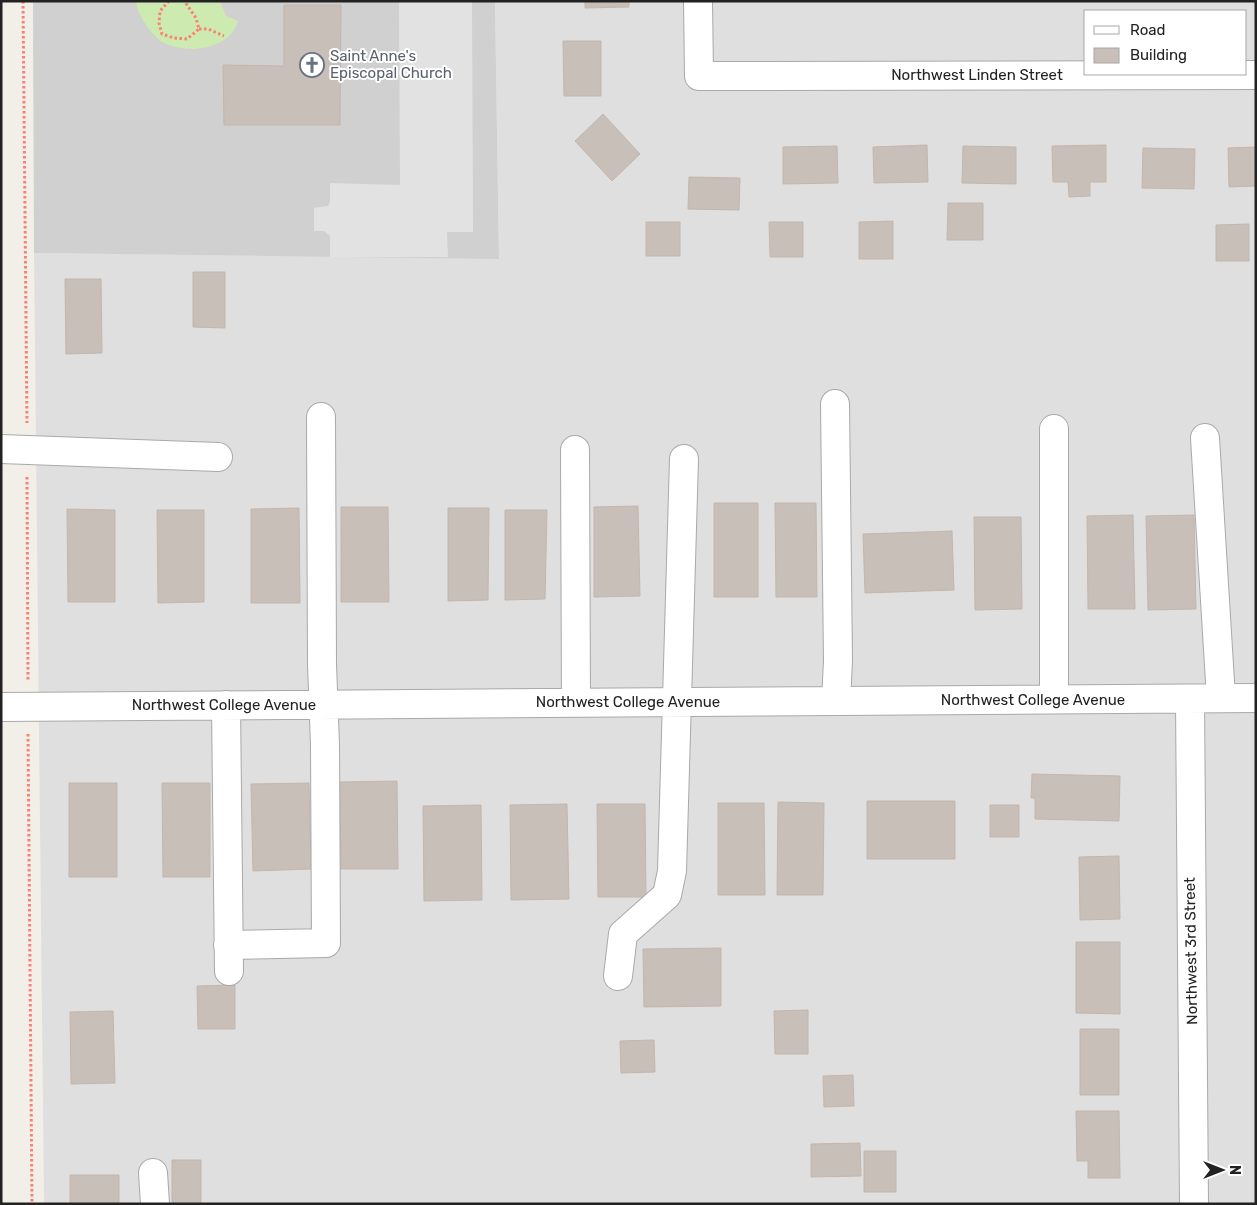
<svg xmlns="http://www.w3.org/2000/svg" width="1257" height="1205" viewBox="0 0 1257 1205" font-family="Rubik,sans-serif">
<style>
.residential{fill:#e0dfdf;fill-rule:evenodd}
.religious{fill:#d0d0d0}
.grass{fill:#cdebb0}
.parking{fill:#e2e2e2}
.building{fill:#c7bfb8;stroke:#c4b6ab}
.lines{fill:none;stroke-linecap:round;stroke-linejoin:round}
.minor-casing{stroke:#a9a9a9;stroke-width:30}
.path{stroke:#fa8072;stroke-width:3;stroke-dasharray:2.5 2.5;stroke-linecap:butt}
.minor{stroke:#fff;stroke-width:28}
.labels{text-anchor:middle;stroke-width:4;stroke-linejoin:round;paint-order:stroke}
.worship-label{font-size:15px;fill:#5b616d;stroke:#fff;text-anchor:start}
.street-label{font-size:15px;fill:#222;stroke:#fff}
</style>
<rect width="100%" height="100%" fill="#f2efe9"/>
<!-- residential -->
<path class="residential" d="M 495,1 L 1256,1 L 1256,1204 L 44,1204 L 34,253 L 499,258 ZM 1086,11 L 1246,11 L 1246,74 L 1086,74 Z"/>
<!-- religious -->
<path class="religious" d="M 33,1 L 495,1 L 499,259 L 34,253 Z"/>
<!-- grass -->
<path class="grass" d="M 136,1 L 220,1 L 226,16 L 238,21 C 230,49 191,54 166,44 C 153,38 137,15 136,1 Z"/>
<!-- parking -->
<path class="parking" d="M 399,1 L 472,1 L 473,232 L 447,232 L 448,257 L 330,257 L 330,236 L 324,231 L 314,231 L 314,208 L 328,206 L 330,202 L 330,183 L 400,185 Z"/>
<!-- building -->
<path class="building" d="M 585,1 L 629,1 L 629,7 L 585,8 Z
M 284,5 L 341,5 L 340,125 L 224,125 L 223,65 L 284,66 Z
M 563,41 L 601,41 L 601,96 L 564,96 Z
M 603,114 L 640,154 L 612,181 L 575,141 Z
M 927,145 L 928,182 L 874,183 L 873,147 Z
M 1106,145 L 1106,182 L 1090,182 L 1090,196 L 1069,197 L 1068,182 L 1053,182 L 1052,146 Z
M 837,146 L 838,183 L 783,184 L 783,147 Z
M 963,146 L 1016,147 L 1016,184 L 962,183 Z
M 1256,147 L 1256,186 L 1229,187 L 1228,148 Z
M 1143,148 L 1195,149 L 1194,189 L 1142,188 Z
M 689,177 L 740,178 L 739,210 L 688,209 Z
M 948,203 L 983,203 L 983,240 L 947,240 Z
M 893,221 L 893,259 L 859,259 L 859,222 Z
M 646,222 L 680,222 L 680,256 L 646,256 Z
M 769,222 L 803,222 L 803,257 L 770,257 Z
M 1249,224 L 1249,261 L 1216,261 L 1216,225 Z
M 193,272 L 225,272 L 225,328 L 193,327 Z
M 65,279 L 101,279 L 102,353 L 66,354 Z
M 714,503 L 758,503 L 758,597 L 714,597 Z
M 775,503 L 816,503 L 817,597 L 776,597 Z
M 638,506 L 640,596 L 594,597 L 594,507 Z
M 341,507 L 388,507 L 389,602 L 341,602 Z
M 299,508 L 300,603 L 251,603 L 251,509 Z
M 448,508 L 489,508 L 488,600 L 448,601 Z
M 67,509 L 115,510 L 115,602 L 68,602 Z
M 157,510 L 204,510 L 204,602 L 158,603 Z
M 505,510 L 547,510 L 545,599 L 505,600 Z
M 1133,515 L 1135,609 L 1088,609 L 1087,516 Z
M 1194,515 L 1196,609 L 1148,610 L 1146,516 Z
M 974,517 L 1021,517 L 1022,609 L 975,610 Z
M 952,531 L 954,590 L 865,593 L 863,534 Z
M 1032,774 L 1120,776 L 1119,821 L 1035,819 L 1035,798 L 1031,798 Z
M 397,781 L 398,869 L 341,869 L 340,782 Z
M 69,783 L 117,783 L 117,877 L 69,877 Z
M 162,783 L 210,783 L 210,877 L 163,877 Z
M 309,783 L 311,869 L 253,871 L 251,784 Z
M 867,801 L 955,801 L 955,859 L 867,859 Z
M 778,802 L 824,803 L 823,895 L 777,895 Z
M 718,803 L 764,803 L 765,895 L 718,895 Z
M 567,804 L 569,899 L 511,900 L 510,805 Z
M 597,804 L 645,804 L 646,897 L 598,897 Z
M 481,805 L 482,900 L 424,901 L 423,806 Z
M 990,805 L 1019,805 L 1019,837 L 990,837 Z
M 1119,856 L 1120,919 L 1080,920 L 1079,857 Z
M 1076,942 L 1120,942 L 1120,1014 L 1076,1013 Z
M 721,948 L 721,1006 L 644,1007 L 643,949 Z
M 235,985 L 235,1029 L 198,1029 L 197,986 Z
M 808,1010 L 808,1054 L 775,1054 L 774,1011 Z
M 113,1011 L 115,1083 L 71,1084 L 70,1012 Z
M 1080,1029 L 1119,1029 L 1119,1095 L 1080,1095 Z
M 654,1040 L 655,1072 L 621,1073 L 620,1041 Z
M 853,1075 L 854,1106 L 824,1107 L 823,1076 Z
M 1076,1111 L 1119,1111 L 1120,1178 L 1088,1178 L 1088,1161 L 1077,1161 Z
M 860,1143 L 861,1176 L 811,1177 L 811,1144 Z
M 864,1151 L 896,1151 L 896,1192 L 864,1192 Z
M 172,1160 L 201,1160 L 201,1204 L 172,1204 Z
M 70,1175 L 119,1175 L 119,1204 L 70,1204 Z"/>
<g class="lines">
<defs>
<path id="minor" d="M 698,1 L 699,76 L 1256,75
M 835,404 L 838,661 L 836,701
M 1205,438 L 1221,698
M 1,449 L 218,457
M 575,450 L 576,703
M 1054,699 L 1054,429
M 1190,699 L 1194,1204
M 226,705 L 229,971
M 1,707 L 1256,698
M 228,945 L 326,943 L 325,745 L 322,664 L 321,417
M 618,976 L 623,934 L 667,895 L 672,871 L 684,459
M 153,1173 L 155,1204"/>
</defs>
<!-- minor casing -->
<use href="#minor" class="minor-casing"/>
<!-- path -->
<path class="path" d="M 23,1 L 27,423
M 169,1 L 160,11 L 159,23 L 162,34 L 174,38 L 187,39 L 199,29 L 196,18 L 185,2
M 199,29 L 208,29 L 224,36
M 27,477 L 28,681
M 28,734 L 32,1204"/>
<!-- minor -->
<use href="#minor" class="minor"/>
</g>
<!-- icons -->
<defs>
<symbol id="church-ring" viewBox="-11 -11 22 22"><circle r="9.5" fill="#fff" stroke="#6b7280" stroke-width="1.5"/><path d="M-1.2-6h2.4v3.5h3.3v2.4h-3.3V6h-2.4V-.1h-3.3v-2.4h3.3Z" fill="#6b7280"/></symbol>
</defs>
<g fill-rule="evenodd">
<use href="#church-ring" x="298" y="51" width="28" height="28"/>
</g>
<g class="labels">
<!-- worship labels -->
<g class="worship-label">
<text x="330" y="61">Saint Anne's<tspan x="330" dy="17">Episcopal Church</tspan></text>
</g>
<!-- street labels -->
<g class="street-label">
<text x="977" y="80">Northwest Linden Street</text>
<text x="1033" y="705">Northwest College Avenue</text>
<text x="628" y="707">Northwest College Avenue</text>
<text x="224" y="710">Northwest College Avenue</text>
<text transform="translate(1191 951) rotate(-91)" y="5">Northwest 3rd Street</text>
</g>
</g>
<!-- border -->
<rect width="1257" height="1205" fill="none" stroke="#222222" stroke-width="5"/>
<!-- legend -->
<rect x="1084" y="10" width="162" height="65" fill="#ffffff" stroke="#a7a7a7"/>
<rect x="1094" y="26" width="25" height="8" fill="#ffffff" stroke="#a7a7a7"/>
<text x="1130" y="35" font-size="15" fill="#222222">Road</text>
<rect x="1094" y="48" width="25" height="15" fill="#c7bfb8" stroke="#a7a7a7"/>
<text x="1130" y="60" font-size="15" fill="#222222">Building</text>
<!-- north arrow -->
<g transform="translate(1222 1170) rotate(90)" stroke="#ffffff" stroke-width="4" paint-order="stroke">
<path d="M0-4L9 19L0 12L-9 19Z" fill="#222222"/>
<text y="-8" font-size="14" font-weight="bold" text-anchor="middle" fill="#222222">N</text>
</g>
</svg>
